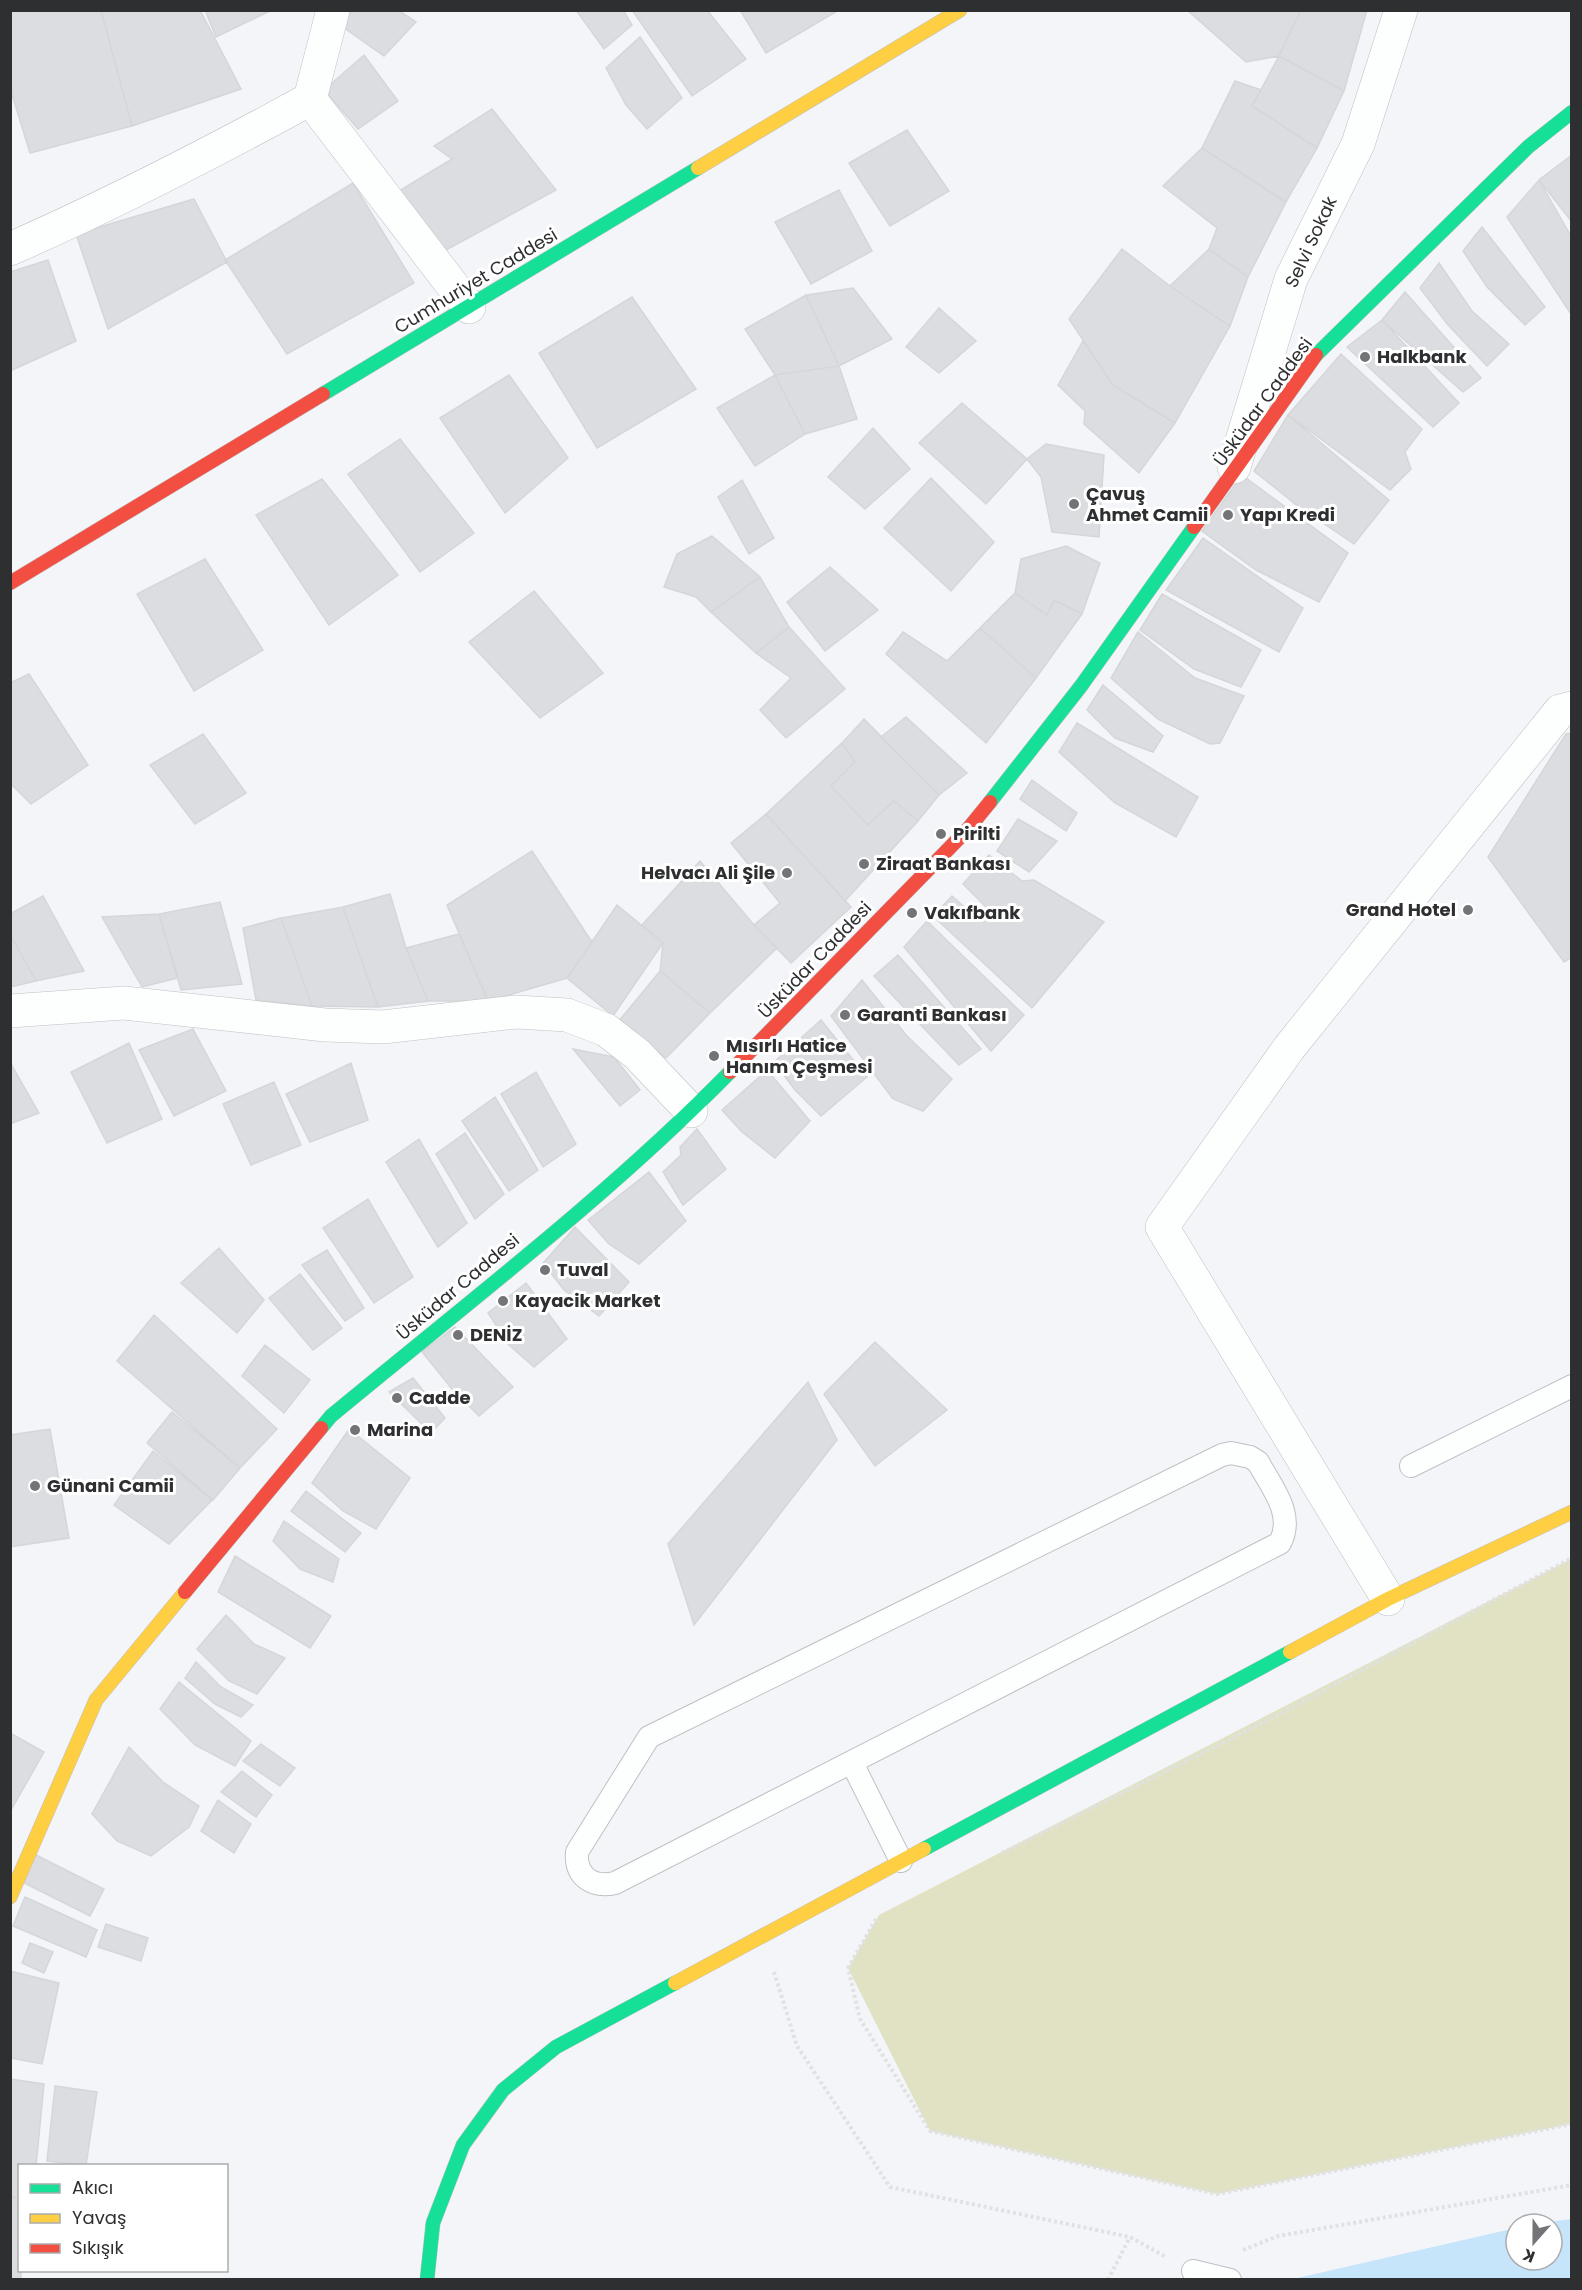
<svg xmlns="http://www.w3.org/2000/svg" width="1582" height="2290" viewBox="0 0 1582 2290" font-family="Poppins,sans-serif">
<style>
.green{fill:#e0e2c3}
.water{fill:#c6e4fa}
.building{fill:#dcdde0;stroke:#d5d6d9;stroke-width:1.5}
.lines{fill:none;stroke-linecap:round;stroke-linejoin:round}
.lane-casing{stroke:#bfc0c3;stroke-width:24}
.street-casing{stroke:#bfc0c3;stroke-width:34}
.fast-casing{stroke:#bfc0c3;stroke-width:15}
.slow-casing{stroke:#bfc0c3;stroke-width:15}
.jam-casing{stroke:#bfc0c3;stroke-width:15}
.path{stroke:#e0e1e2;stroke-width:4;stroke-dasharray:3 3;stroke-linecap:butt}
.lane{stroke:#fdfefe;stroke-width:22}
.street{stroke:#fdfefe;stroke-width:33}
.fast{stroke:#16e098;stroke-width:14}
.slow{stroke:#ffcf43;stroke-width:14}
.jam{stroke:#f24e42;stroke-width:14}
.poi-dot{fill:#737477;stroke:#fff;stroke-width:2}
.labels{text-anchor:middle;stroke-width:6;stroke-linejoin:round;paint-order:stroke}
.street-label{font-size:18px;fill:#2e2f31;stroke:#fff}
.poi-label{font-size:18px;font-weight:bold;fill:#2e2f31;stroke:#fff;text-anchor:start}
</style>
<rect width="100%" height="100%" fill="#f4f5f9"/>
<!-- green -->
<path class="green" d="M 1571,1559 L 1571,2124 L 1217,2194 L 930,2131 L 848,1968 L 879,1915 Z"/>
<!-- water -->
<path class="water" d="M 1571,2219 L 1571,2279 L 1293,2279 L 1516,2228 L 1516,2260 L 1552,2260 L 1552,2224 L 1532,2224 Z"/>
<!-- building -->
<path class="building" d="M 10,10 L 101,10 L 132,126 L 30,153 L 10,88 Z
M 101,10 L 200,10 L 241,89 L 132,126 Z
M 205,10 L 272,10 L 216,37 Z
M 349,10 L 398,10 L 416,22 L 384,56 L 340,25 Z
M 576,10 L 623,10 L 632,25 L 604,49 Z
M 632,10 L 707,10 L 746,59 L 692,96 Z
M 740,10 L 839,10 L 766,53 Z
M 1187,10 L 1301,10 L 1279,56 L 1246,62 Z
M 1301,10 L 1367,10 L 1344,91 L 1279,56 Z
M 640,37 L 682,98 L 647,129 L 626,105 L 606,68 Z
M 364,55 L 398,101 L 358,129 L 324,90 Z
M 1279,56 L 1344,91 L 1317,148 L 1252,106 Z
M 1235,81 L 1261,90 L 1252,106 L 1317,148 L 1286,202 L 1202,148 Z
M 492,109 L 556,190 L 435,256 L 394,194 L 452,159 L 434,146 Z
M 907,130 L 949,191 L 890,226 L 849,163 Z
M 1202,148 L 1286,202 L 1248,277 L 1209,249 L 1217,228 L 1163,186 Z
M 1572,155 L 1572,222 L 1539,180 Z
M 1539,180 L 1572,238 L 1571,314 L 1507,217 Z
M 353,183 L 414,283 L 287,354 L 225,260 Z
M 839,190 L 872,251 L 811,284 L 775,222 Z
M 194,199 L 227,262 L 108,329 L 76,234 Z
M 1482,227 L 1545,307 L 1525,325 L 1487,287 L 1463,251 Z
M 1122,249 L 1170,286 L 1230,326 L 1175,423 L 1113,385 L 1069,319 Z
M 1209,249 L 1248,277 L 1230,326 L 1170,286 Z
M 48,260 L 76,341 L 10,371 L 10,272 Z
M 1439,263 L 1472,311 L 1509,344 L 1487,366 L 1448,325 L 1420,288 Z
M 853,288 L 892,339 L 839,366 L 806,295 Z
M 1405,292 L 1481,378 L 1463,392 L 1382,320 Z
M 806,295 L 839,366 L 775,375 L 745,329 Z
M 632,297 L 696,389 L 597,448 L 539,353 Z
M 939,308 L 976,341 L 939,373 L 906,347 Z
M 1382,320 L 1459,403 L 1433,427 L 1347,347 Z
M 1083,341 L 1113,385 L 1175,423 L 1139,473 L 1084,424 L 1085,411 L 1058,385 Z
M 1341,354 L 1422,429 L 1405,452 L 1411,469 L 1390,490 L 1288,415 Z
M 839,366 L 857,419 L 805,434 L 775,375 Z
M 509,375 L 568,458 L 505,513 L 440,418 Z
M 775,375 L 805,434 L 755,466 L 717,408 Z
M 962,403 L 1027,459 L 986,504 L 919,443 Z
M 1288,415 L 1389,500 L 1354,544 L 1295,504 L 1254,471 Z
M 873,428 L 910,469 L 865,509 L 828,477 Z
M 400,439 L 474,533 L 420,572 L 348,474 Z
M 1046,444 L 1104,455 L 1099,537 L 1052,532 L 1041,477 L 1027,459 Z
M 1242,475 L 1348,553 L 1319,602 L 1256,570 L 1202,531 Z
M 931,478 L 994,542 L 951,591 L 884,528 Z
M 322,479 L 398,575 L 329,625 L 256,515 Z
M 742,480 L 774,538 L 749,554 L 718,497 Z
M 712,536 L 760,577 L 711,612 L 696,597 L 664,587 L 677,554 Z
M 1203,538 L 1303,608 L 1279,652 L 1166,590 Z
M 1066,546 L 1100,563 L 1082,614 L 1054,600 L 1047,615 L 1015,593 L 1021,559 Z
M 205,559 L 263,650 L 194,691 L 137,594 Z
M 830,567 L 878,610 L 825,651 L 787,602 Z
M 760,577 L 789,627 L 756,653 L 711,612 Z
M 534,591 L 603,673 L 540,718 L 469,642 Z
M 1015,593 L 1047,615 L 1054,600 L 1082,614 L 1036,678 L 980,628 Z
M 1162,594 L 1261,650 L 1241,687 L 1194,669 L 1140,630 Z
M 789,627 L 845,689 L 786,738 L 760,710 L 791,678 L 756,653 Z
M 980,628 L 1036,678 L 986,743 L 886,654 L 903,632 L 947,661 Z
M 1138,632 L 1195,678 L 1244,696 L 1220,743 L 1210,744 L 1158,719 L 1111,678 Z
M 29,674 L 88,765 L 31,804 L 10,783 L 10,683 Z
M 1103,685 L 1163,736 L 1153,752 L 1115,738 L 1087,710 Z
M 906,717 L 967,773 L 939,795 L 881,737 Z
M 864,719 L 939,795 L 918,821 L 894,801 L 868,825 L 831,786 L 855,762 L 842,743 Z
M 1077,723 L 1198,797 L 1176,837 L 1115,803 L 1059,752 Z
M 1572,733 L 1572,957 L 1564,962 L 1488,857 L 1566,734 Z
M 203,734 L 246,793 L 195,824 L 150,765 Z
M 842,743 L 855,762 L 831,786 L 868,825 L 894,801 L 918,821 L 845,901 L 766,814 Z
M 1032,780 L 1077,813 L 1066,831 L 1020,799 Z
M 766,814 L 851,907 L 791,963 L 754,925 L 780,903 L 731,843 Z
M 766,814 L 851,907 L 791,963 L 754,925 L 780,903 L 731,843 Z
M 1018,819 L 1057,841 L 1029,872 L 997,851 Z
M 532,851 L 592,942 L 567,978 L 488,1001 L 447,905 Z
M 989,855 L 1022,881 L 1034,880 L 1104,922 L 1032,1008 L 933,916 L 952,896 L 979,920 L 987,908 L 963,884 Z
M 700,861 L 754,925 L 777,948 L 710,1013 L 660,971 L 663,943 L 642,925 Z
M 390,894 L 406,948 L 428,1001 L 378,1007 L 343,907 Z
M 43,896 L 84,971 L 36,981 L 10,934 L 10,914 Z
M 220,902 L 242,984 L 181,990 L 159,914 Z
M 617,905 L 663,943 L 613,1016 L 567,978 Z
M 343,907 L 378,1007 L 312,1006 L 281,918 Z
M 159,914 L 178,978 L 142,987 L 102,917 Z
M 281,918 L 312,1006 L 256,1000 L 243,928 Z
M 927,921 L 1024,1015 L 991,1051 L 904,947 Z
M 10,934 L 36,981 L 10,987 Z
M 459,934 L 488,1001 L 428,1001 L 406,948 Z
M 898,955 L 981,1049 L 959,1065 L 874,976 Z
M 660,971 L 710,1013 L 666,1058 L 618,1022 Z
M 862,980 L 907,1036 L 952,1079 L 923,1111 L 893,1099 L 831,1016 Z
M 821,1020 L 867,1077 L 821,1116 L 795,1090 L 774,1062 Z
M 193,1029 L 226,1091 L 174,1116 L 139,1050 Z
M 129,1043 L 162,1119 L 107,1143 L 71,1072 Z
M 573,1049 L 614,1057 L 640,1090 L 620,1106 Z
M 10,1062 L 39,1113 L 10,1124 Z
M 351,1063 L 368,1120 L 310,1142 L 286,1094 Z
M 767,1070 L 810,1121 L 775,1158 L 742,1132 L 722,1110 Z
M 536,1072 L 576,1144 L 543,1167 L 501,1094 Z
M 274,1082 L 301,1145 L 251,1165 L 223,1104 Z
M 495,1097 L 538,1170 L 509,1191 L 462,1121 Z
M 697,1129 L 726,1169 L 683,1205 L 663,1172 L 681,1155 L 680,1147 Z
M 465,1133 L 504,1194 L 475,1219 L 436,1154 Z
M 419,1139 L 467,1223 L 438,1247 L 386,1162 Z
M 649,1172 L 686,1221 L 639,1264 L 609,1244 L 588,1220 Z
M 368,1199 L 413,1277 L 374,1303 L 323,1228 Z
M 575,1227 L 629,1282 L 599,1316 L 564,1290 L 543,1263 Z
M 219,1248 L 264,1300 L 237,1333 L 181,1283 Z
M 327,1250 L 364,1308 L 345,1321 L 302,1265 Z
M 300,1274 L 342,1328 L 313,1350 L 269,1298 Z
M 526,1283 L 567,1339 L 534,1367 L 509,1345 L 488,1313 Z
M 154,1315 L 277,1429 L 240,1468 L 117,1361 Z
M 455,1327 L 513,1387 L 479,1416 L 452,1389 L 422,1352 Z
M 875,1342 L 947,1410 L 875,1466 L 824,1394 Z
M 265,1345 L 310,1380 L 284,1413 L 242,1376 Z
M 413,1378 L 445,1418 L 431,1433 L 389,1392 Z
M 808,1382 L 837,1440 L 694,1625 L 668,1544 Z
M 172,1412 L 240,1468 L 213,1500 L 147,1443 Z
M 50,1429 L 69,1538 L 10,1547 L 10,1435 Z
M 349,1429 L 410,1478 L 376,1529 L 343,1511 L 312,1483 Z
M 153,1451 L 212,1500 L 169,1544 L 114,1505 Z
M 306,1491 L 361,1533 L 345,1552 L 291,1511 Z
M 284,1521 L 339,1559 L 333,1582 L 300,1569 L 273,1541 Z
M 235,1556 L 331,1616 L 310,1648 L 218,1592 Z
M 226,1615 L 254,1644 L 285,1658 L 257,1694 L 229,1681 L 197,1649 Z
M 196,1662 L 221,1687 L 253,1705 L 241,1717 L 215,1704 L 185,1678 Z
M 179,1682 L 251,1741 L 235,1766 L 195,1745 L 160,1709 Z
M 10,1733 L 44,1752 L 10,1812 Z
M 261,1744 L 295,1768 L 280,1786 L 243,1761 Z
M 129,1747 L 163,1782 L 199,1806 L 189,1827 L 151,1856 L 117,1841 L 92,1814 Z
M 242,1771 L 272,1795 L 256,1817 L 221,1792 Z
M 218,1800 L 251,1824 L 234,1853 L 201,1831 Z
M 36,1855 L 104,1889 L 90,1916 L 22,1882 Z
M 25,1897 L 97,1930 L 86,1957 L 13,1926 Z
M 106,1924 L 148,1938 L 141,1961 L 98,1947 Z
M 30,1943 L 53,1952 L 44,1973 L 22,1963 Z
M 10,1971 L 59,1983 L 42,2064 L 10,2058 Z
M 10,2079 L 44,2084 L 36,2166 L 20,2166 L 20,2198 L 10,2197 Z
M 55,2086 L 97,2092 L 86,2165 L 47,2161 Z
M 10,2197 L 20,2198 L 21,2280 L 10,2280 Z"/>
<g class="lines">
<defs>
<path id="lane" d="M 1231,1453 L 1250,1457 L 1258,1462 C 1272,1488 1295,1514 1280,1543 L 615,1883 C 593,1888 575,1877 577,1852 L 649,1737 L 1222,1455 Z
M 1411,1466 L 1572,1386
M 852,1763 L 901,1861
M 1193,2271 L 1230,2280"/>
<path id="street" d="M 333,10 L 310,99 L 469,307
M 10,249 C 113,204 211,153 310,99
M 1234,467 L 1291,279 L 1358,144 L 1401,10
M 10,1011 L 124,1003 L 325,1025 L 383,1027 L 516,1012 L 567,1015 L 606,1030 L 637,1054 L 691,1111
M 1388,1599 L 1162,1227 L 1289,1048 L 1560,711 L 1572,708"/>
<path id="fast" d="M 1316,355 L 1528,147 L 1572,112
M 323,394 L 698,168
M 990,802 L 1081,686 L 1194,527
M 321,1428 L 331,1416 C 466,1304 607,1197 730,1072
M 924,1849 L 1290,1652
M 427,2280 L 433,2223 L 463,2145 L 503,2090 L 556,2047 L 675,1983"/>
<path id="slow" d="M 698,168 L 960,10
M 1290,1652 L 1388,1599 L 1572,1512
M 10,1897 L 96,1700 L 185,1592
M 675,1983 L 924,1849"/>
<path id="jam" d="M 1194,527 L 1316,355
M 10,583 L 323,394
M 730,1072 L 968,829 L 990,802
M 185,1592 L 321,1428"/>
</defs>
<!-- lane casing -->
<use href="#lane" class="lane-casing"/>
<!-- street casing -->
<use href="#street" class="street-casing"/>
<!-- fast casing -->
<use href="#fast" class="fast-casing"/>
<!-- slow casing -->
<use href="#slow" class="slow-casing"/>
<!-- jam casing -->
<use href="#jam" class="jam-casing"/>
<!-- path -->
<path class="path" d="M 1002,1853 L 1272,1718 L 1572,1558
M 876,1919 L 848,1968 L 860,2019 L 930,2131 L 1217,2194 L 1572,2124
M 774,1972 L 797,2046 L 890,2187 L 1130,2237 L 1166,2257
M 1243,2250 L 1278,2236 L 1572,2185
M 1108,2280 L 1130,2237"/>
<!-- lane -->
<use href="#lane" class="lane"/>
<!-- street -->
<use href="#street" class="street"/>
<!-- fast -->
<use href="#fast" class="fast"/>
<!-- slow -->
<use href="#slow" class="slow"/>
<!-- jam -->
<use href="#jam" class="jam"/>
</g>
<!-- markers -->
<g class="poi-dot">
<circle cx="1365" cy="357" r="6"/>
<circle cx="1074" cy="504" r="6"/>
<circle cx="1228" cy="515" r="6"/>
<circle cx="941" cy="834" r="6"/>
<circle cx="864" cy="864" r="6"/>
<circle cx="787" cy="873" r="6"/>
<circle cx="1468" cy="910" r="6"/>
<circle cx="912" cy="913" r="6"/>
<circle cx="845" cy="1015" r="6"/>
<circle cx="714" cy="1056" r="6"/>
<circle cx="545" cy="1270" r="6"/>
<circle cx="503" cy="1301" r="6"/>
<circle cx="458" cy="1335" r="6"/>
<circle cx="397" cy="1398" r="6"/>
<circle cx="355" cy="1430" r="6"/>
<circle cx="35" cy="1486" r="6"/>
</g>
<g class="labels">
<!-- street labels -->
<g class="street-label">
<text transform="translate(1311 242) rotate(-65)" y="6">Selvi Sokak</text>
<text transform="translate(476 281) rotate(-31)" y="6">Cumhuriyet Caddesi</text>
<text transform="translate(1263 402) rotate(-54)" y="6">Üsküdar Caddesi</text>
<text transform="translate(815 960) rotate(-46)" y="6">Üsküdar Caddesi</text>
<text transform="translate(458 1287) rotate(-40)" y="6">Üsküdar Caddesi</text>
</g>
<!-- poi labels -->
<g class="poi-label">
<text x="1377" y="363">Halkbank</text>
<text x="1086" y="500">Çavuş<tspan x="1086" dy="21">Ahmet Camii</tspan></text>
<text x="1240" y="521">Yapı Kredi</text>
<text x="953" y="840">Pirilti</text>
<text x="876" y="870">Ziraat Bankası</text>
<text x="775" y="879" text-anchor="end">Helvacı Ali Şile</text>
<text x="1456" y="916" text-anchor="end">Grand Hotel</text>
<text x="924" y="919">Vakıfbank</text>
<text x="857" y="1021">Garanti Bankası</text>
<text x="726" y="1052">Mısırlı Hatice<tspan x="726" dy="21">Hanım Çeşmesi</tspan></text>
<text x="557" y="1276">Tuval</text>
<text x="515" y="1307">Kayacik Market</text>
<text x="470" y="1341">DENİZ</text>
<text x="409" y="1404">Cadde</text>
<text x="367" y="1436">Marina</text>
<text x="47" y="1492">Günani Camii</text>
</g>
</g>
<!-- border -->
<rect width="1582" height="2290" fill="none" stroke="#2e2f31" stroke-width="24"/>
<!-- legend -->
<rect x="18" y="2164" width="210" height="108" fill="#ffffff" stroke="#abacad" stroke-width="1.5"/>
<rect x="30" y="2184" width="30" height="9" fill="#16e098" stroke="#abacad" stroke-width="1.5"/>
<text x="72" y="2194" font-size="18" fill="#2e2f31">Akıcı</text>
<rect x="30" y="2214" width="30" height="9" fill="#ffcf43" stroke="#abacad" stroke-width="1.5"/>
<text x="72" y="2224" font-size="18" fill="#2e2f31">Yavaş</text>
<rect x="30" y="2244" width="30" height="9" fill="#f24e42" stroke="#abacad" stroke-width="1.5"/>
<text x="72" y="2254" font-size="18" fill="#2e2f31">Sıkışık</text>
<!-- north arrow -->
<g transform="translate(1534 2242) rotate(201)"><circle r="28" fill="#ffffff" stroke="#abacad" stroke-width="1.5"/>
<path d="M0-4.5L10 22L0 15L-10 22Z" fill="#737477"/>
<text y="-9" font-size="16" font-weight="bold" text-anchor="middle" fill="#2e2f31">K</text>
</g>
</svg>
